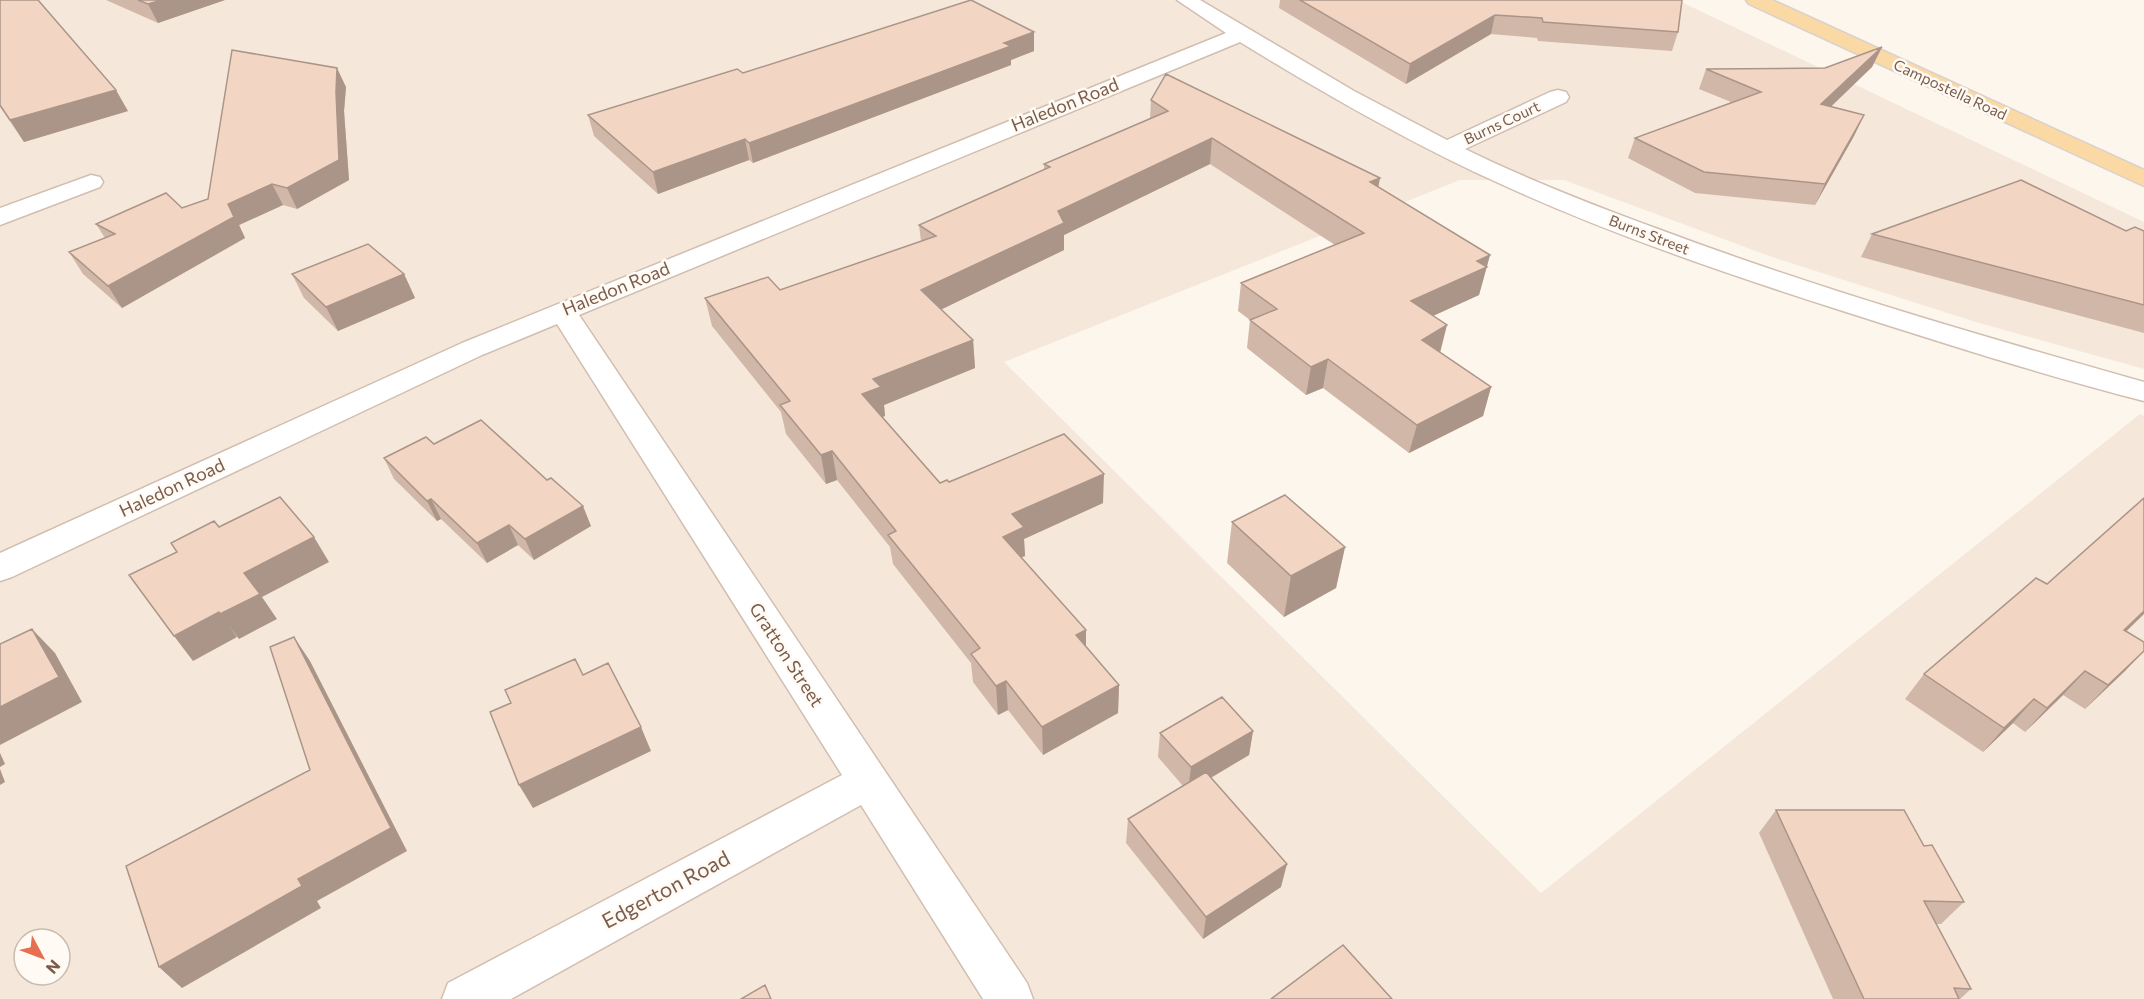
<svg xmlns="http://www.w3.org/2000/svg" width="2144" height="999" viewBox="0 0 2144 999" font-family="Commissioner,sans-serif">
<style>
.residential{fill:#f5e8da;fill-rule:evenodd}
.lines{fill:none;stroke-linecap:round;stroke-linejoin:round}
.minor-casing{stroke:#d1beb0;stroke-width:3}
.major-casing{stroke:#dad1cd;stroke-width:3}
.minor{fill:#fff;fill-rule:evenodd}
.major{fill:#fbd9a5;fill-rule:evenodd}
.wall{fill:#d1b7a8}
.shaded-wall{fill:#aa9588}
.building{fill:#f3d5c3;stroke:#aa9588;stroke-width:1.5}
.labels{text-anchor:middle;stroke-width:5;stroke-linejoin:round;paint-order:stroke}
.far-street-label{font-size:15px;fill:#7a5c4d;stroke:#fffaf3}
.street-label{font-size:18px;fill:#7a5c4d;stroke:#fffaf3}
.near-street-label{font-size:21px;fill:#7a5c4d;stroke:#fffaf3}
</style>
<rect width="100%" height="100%" fill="#fdf6ec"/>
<!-- residential -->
<path class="residential" d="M 0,0 L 1677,0 L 2144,222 L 2144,369 L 1979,323 L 1772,257 L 1564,180 L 1460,180 L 1004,362 L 1541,893 L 2140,414 L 2144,416 L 2144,999 L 0,999 ZM 24,939 L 60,939 L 60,975 L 24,975 Z"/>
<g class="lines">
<defs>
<path id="minor" d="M 1177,0 L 1200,0 L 1354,91 L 1447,140 L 1550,92 L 1558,90 L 1566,92 L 1569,97 L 1566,102 L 1465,149 C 1528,180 1593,205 1658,229 C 1818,289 1981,336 2144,382 L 2144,401 C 2043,375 1943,343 1843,311 C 1730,275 1610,234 1503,185 C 1412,144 1325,94 1240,42 L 579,315 L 1027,983 L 1033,999 L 983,999 L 861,805 L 511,999 L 442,999 L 448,983 L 842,775 L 557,324 L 482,355 L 12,577 L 0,581 L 0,553 L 462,343 L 1226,33 Z
M 91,175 L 100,177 L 103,182 L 100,187 L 0,225 L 0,208 Z"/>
<path id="major" d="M 1746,0 L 1772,0 L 2144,170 L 2144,186 L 1749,4 Z"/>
</defs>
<!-- minor casing -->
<use href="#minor" class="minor-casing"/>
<!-- major casing -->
<use href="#major" class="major-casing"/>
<!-- minor -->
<use href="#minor" class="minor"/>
<!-- major -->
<use href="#major" class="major"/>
</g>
<!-- wall -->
<path class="wall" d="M 0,0 L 128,111 L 24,142 L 0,107 Z
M 106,0 L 225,0 L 158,23 Z
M 1280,0 L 1682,0 L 1678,32 L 1672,51 L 1538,41 L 1537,38 L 1491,34 L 1406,84 L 1279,8 Z
M 1034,32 L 1034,51 L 1011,60 L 1011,65 L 753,163 L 749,160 L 658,194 L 594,136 L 588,115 L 743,73 Z
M 1882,47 L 1872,67 L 1830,107 L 1864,115 L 1854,136 L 1815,205 L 1695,193 L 1628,158 L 1635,138 L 1731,102 L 1699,89 L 1706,69 L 1825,68 Z
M 346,87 L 344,111 L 349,180 L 297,209 L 283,205 L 239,225 L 245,238 L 122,308 L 83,274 L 69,252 L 105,238 L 96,224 L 182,208 L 208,199 Z
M 1151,100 L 1378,187 L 1490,255 L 1479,295 L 1433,316 L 1440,352 L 1491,387 L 1483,416 L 1409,453 L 1323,388 L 1306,395 L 1247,348 L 1250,320 L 1238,311 L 1241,283 L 1335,245 L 1210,164 L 1064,235 L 1064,250 L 941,309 L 973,340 L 975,368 L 884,405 L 885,416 L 882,417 L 940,483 L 949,482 L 1103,503 L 1024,539 L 1025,556 L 1021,557 L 1086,646 L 1119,685 L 1118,713 L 1043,755 L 1008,710 L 998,715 L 973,682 L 971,663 L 893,564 L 890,547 L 837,480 L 826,484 L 786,434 L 781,412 L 712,326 L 705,298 L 780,290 L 921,241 L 919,225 L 1044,170 L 1044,164 L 1150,119 Z
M 2144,231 L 2144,333 L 1861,257 L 1872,234 Z
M 292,274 L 404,274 L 415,298 L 338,331 L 304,298 Z
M 434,444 L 591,526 L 534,560 L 518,545 L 487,563 L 441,519 L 437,521 L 394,479 L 384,458 Z
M 1232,522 L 1345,547 L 1336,588 L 1284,617 L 1227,563 Z
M 2047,584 L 2126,631 L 2126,670 L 2085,709 L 2063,695 L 2025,732 L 2013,723 L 1983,752 L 1905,699 L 1924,674 Z
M 1253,731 L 1249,755 L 1211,778 L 1281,887 L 1203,939 L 1126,843 L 1128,819 L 1183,786 L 1158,757 L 1160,733 Z
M 1776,810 L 1924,846 L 1964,902 L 1941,924 L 1936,924 L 1971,989 L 1960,999 L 1833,999 L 1759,833 Z"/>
<!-- shaded-wall -->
<path class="shaded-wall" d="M 162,0 L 225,0 L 158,23 L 148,4 Z
M 1495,15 L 1491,34 L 1406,84 L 1410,64 Z
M 1034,32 L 1034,51 L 1011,60 L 1011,65 L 753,163 L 749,143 L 1004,43 Z
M 1882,47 L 1872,67 L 1812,125 L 1821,104 Z
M 337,68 L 346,87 L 344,111 L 349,180 L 297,209 L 287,188 L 336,92 Z
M 116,90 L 128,111 L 24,142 L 10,120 Z
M 1864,115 L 1854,136 L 1815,205 L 1825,184 Z
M 1212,138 L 1210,164 L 1064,235 L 1064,250 L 924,318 L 921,290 L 1058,211 Z
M 745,139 L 749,160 L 658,194 L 653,172 Z
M 1380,178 L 1375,205 L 1370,182 Z
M 272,184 L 283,205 L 239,225 L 245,238 L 122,308 L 108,286 L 228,204 Z
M 1490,255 L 1479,295 L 1404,329 L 1411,301 L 1477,261 Z
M 404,274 L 415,298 L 338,331 L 326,307 Z
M 1447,325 L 1440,353 L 1422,340 Z
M 973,340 L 975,368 L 884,405 L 885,416 L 866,423 L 862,394 L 873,379 Z
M 1328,359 L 1323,388 L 1306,395 L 1311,367 Z
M 1491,387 L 1483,416 L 1409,453 L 1417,425 Z
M 832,451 L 837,480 L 826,484 L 821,455 Z
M 1104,474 L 1103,503 L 1024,539 L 1025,556 L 1004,565 L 1003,537 L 1012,514 Z
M 431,499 L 441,519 L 437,521 L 427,501 Z
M 583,506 L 591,526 L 534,560 L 525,539 Z
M 509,525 L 518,545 L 487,563 L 477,543 Z
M 314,537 L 329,562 L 262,597 L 277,619 L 239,639 L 220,614 L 244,573 Z
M 1345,547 L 1336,588 L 1284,617 L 1291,576 Z
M 2144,611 L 2144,614 L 2102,655 L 2124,630 Z
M 219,612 L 237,637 L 193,661 L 174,636 Z
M 32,629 L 55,653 L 82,702 L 0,745 L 0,707 Z
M 1086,630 L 1086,658 L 1076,635 Z
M 294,637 L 310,661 L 407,851 L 317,901 L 321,908 L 182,988 L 159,967 L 298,879 L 391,828 Z
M 2144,651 L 2126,670 L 2085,709 L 2108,685 Z
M 2085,671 L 2063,695 L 2025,732 L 2047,708 Z
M 1006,681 L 1008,710 L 998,715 L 996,686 Z
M 1119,685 L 1118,713 L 1043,755 L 1042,727 Z
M 2034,699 L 2013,723 L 1983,752 L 2004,728 Z
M 641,727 L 651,751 L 533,808 L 519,785 Z
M 1253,731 L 1249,755 L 1188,791 L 1191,767 Z
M 0,753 L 5,764 L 0,767 Z
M 0,769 L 5,782 L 0,785 Z
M 1287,864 L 1281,887 L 1203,939 L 1206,917 Z"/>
<!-- building -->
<path class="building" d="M 0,0 L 38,0 L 116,90 L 10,120 L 0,105 Z
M 138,0 L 162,0 L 148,4 Z
M 971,0 L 1034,32 L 1004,43 L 1011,46 L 749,143 L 745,139 L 653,172 L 588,115 L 737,69 L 743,73 Z
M 1300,0 L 1682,0 L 1678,32 L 1543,22 L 1542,18 L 1495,15 L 1410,64 Z
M 1882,47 L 1821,104 L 1864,115 L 1825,184 L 1704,172 L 1635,138 L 1761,92 L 1706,69 L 1825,68 Z
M 232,50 L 337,68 L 336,92 L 339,160 L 287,188 L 272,184 L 228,204 L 234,217 L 108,286 L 69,252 L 115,234 L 96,224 L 166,193 L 182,208 L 208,199 Z
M 1166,74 L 1380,178 L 1370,182 L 1490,255 L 1477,261 L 1487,267 L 1411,301 L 1447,325 L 1422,340 L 1491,387 L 1417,425 L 1328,359 L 1311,367 L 1250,320 L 1277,309 L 1241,283 L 1364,233 L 1212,138 L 1058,211 L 1064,223 L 921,290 L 973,340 L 873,379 L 881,387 L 862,394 L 940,483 L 947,480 L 949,482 L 1064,434 L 1104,474 L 1012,514 L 1024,527 L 1003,537 L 1086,630 L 1076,635 L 1119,685 L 1042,727 L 1006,681 L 996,686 L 971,654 L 980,648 L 888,535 L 896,531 L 832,451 L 821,455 L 780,405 L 790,401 L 705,298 L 768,277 L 780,290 L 936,236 L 919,225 L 1050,167 L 1044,164 L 1168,111 L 1151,100 Z
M 2021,180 L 2126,231 L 2135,227 L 2144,231 L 2144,305 L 1872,234 Z
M 368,244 L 404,274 L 326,307 L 292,274 Z
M 481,420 L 547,480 L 551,478 L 583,506 L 525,539 L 509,525 L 477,543 L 431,499 L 427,501 L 384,458 L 426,437 L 434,444 Z
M 1285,495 L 1345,547 L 1291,576 L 1232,522 Z
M 280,497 L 314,537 L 244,573 L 260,594 L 220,614 L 219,612 L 174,636 L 129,575 L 177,552 L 171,543 L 214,521 L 219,527 Z
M 2144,498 L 2144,611 L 2124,630 L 2144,642 L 2144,651 L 2108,685 L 2085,671 L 2047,708 L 2034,699 L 2004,728 L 1924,674 L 2036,578 L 2047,584 Z
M 32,629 L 59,677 L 0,707 L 0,644 Z
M 294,637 L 391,828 L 298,879 L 302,886 L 159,967 L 126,866 L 310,770 L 270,647 Z
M 575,659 L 583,675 L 608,663 L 641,727 L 519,785 L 490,712 L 511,703 L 505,690 Z
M 1222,697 L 1253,731 L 1191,767 L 1160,733 Z
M 1206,772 L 1287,864 L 1206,917 L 1128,819 Z
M 1776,810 L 1904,810 L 1924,846 L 1932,845 L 1964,902 L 1924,901 L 1971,989 L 1954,988 L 1959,999 L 1864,999 Z
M 1343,945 L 1392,999 L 1271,999 Z
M 765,985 L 771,999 L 741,999 Z"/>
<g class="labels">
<!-- far-street labels -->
<g class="far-street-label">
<text transform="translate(1950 90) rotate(25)" y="5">Campostella Road</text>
<text transform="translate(1502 123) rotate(-25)" y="5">Burns Court</text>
<text transform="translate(1649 235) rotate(21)" y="5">Burns Street</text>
</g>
<!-- street labels -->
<g class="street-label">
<text transform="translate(1065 105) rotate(-22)" y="6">Haledon Road</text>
<text transform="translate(616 289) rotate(-22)" y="6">Haledon Road</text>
<text transform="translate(172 488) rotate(-25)" y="6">Haledon Road</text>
<text transform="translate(786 655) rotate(57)" y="6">Gratton Street</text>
</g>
<!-- near-street labels -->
<g class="near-street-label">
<text transform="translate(666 890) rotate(-28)" y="7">Edgerton Road</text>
</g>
</g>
<!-- north arrow -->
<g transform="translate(42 957) rotate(131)"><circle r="28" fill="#fffaf3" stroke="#cabbb1" stroke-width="1.5"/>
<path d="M0-4.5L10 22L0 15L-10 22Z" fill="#e76f51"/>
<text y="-9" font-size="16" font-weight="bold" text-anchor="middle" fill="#7a5c4d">N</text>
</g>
</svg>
